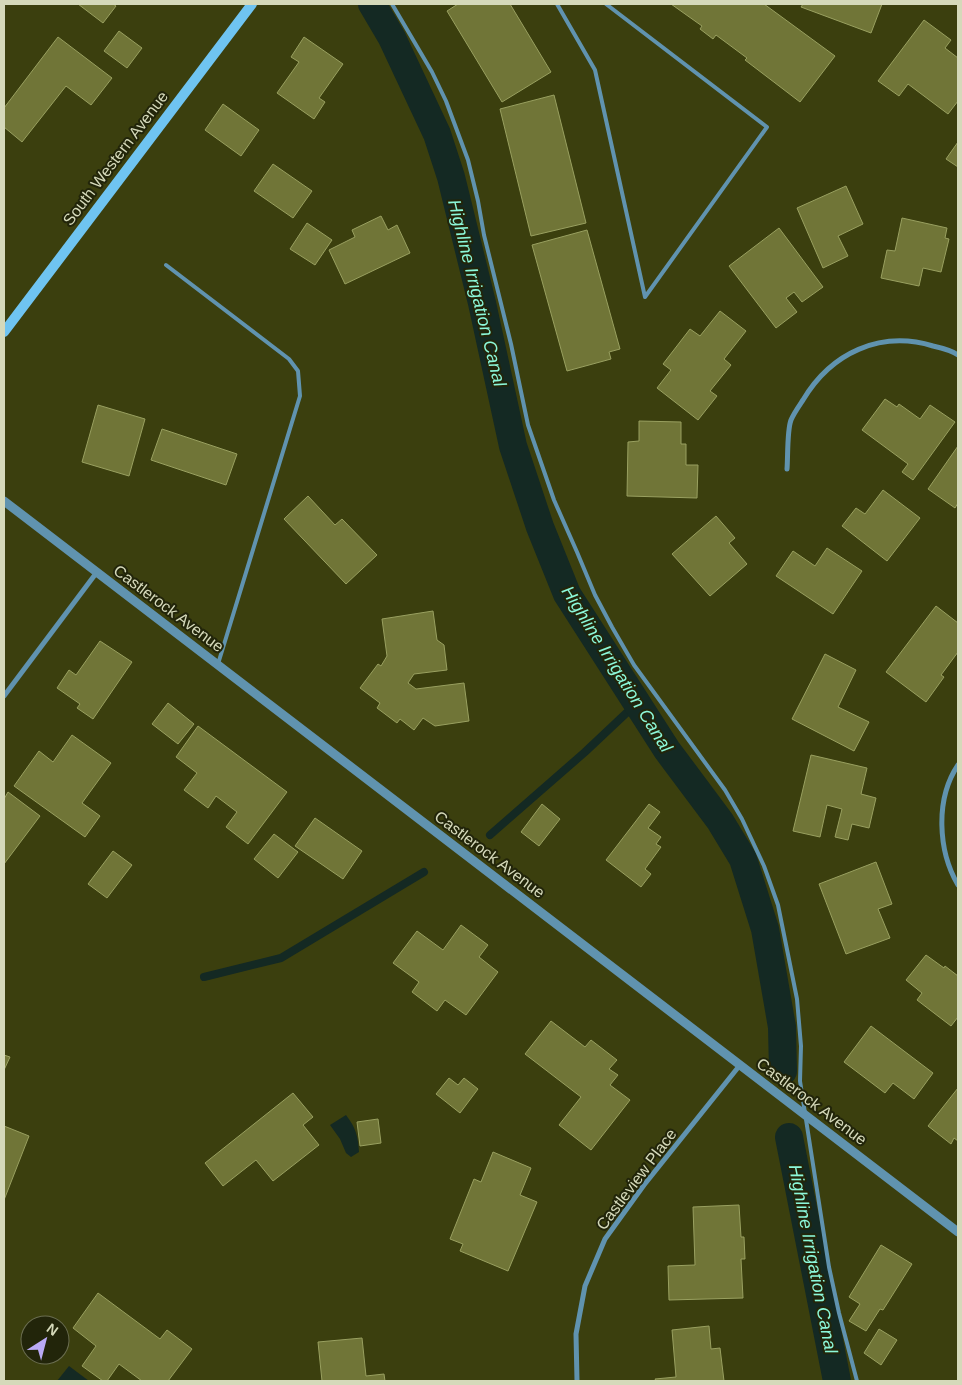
<svg xmlns="http://www.w3.org/2000/svg" width="962" height="1385" viewBox="0 0 962 1385" font-family="Arial,sans-serif">
<style>
.water{fill:#142923}
.lines{fill:none;stroke-linecap:round;stroke-linejoin:round}
.stream{stroke:#142923;stroke-width:8}
.canal{stroke:#142923;stroke-width:28}
.building{fill:#707537;stroke:#99a060}
.service{stroke:#6093af;stroke-width:4}
.minor{stroke:#6093af;stroke-width:5}
.tertiary{stroke:#6093af;stroke-width:9}
.secondary{stroke:#6fc4f1;stroke-width:10}
.labels{text-anchor:middle;stroke-width:4;stroke-linejoin:round;paint-order:stroke}
.street-label{font-size:16px;fill:#d5d9ba;stroke:#22250a}
.water-label{font-size:18px;font-style:italic;fill:#8cf8da;stroke:#22250a}
</style>
<rect width="100%" height="100%" fill="#3b3f0e"/>
<!-- water -->
<path class="water" d="M 346,1115 C 356,1128 358,1136 359,1152 L 351,1157 L 346,1153 L 340,1139 L 330,1125 Z
M 69,1366 L 89,1381 L 57,1381 Z"/>
<g class="lines">
<!-- stream -->
<path class="stream" d="M 490,835 L 585,752 L 637,703
M 204,977 L 281,958 L 424,872"/>
<!-- canal -->
<path class="canal" d="M 372,4 L 392,38 L 437,134 L 451,177 L 482,303 L 513,446 L 540,527 L 567,594 L 667,750 L 720,821 L 743,859 L 765,929 L 782,1027 L 783,1071
M 789,1137 L 837,1381"/>
</g>
<!-- building -->
<path class="building" d="M 78,4 L 113,4 L 116,6 L 103,23 Z
M 458,4 L 510,4 L 551,72 L 502,102 L 447,11 Z
M 671,4 L 764,4 L 835,56 L 800,102 L 745,60 L 747,58 L 716,35 L 713,39 L 700,29 L 702,26 Z
M 803,4 L 882,4 L 871,33 L 801,7 Z
M 924,20 L 951,40 L 945,48 L 958,58 L 958,101 L 948,114 L 908,84 L 899,96 L 878,81 Z
M 119,31 L 142,48 L 127,68 L 104,51 Z
M 58,37 L 112,78 L 91,105 L 66,86 L 22,142 L 4,127 L 4,108 Z
M 304,37 L 343,64 L 319,98 L 325,102 L 314,119 L 277,93 L 299,62 L 291,57 Z
M 554,95 L 586,223 L 531,236 L 500,109 Z
M 223,104 L 259,130 L 241,156 L 205,130 Z
M 958,142 L 958,167 L 946,159 Z
M 273,164 L 312,191 L 293,218 L 254,191 Z
M 846,186 L 863,224 L 838,236 L 848,256 L 823,268 L 797,208 Z
M 381,216 L 388,230 L 397,225 L 410,253 L 345,284 L 329,250 L 355,237 L 352,230 Z
M 902,218 L 947,228 L 945,238 L 949,239 L 941,272 L 923,268 L 919,286 L 881,278 L 887,250 L 895,251 Z
M 307,223 L 332,240 L 315,265 L 290,249 Z
M 779,228 L 823,287 L 802,302 L 794,292 L 786,298 L 797,312 L 776,328 L 729,266 Z
M 587,230 L 620,349 L 609,352 L 611,359 L 567,371 L 532,245 Z
M 720,311 L 746,331 L 724,359 L 731,365 L 710,391 L 717,396 L 698,420 L 657,388 L 671,370 L 663,364 L 690,329 L 700,336 Z
M 885,399 L 897,407 L 899,404 L 920,419 L 930,405 L 955,422 L 913,480 L 902,472 L 908,464 L 862,430 Z
M 98,405 L 145,419 L 129,476 L 82,462 Z
M 639,421 L 681,422 L 681,444 L 686,444 L 686,465 L 698,465 L 697,498 L 627,496 L 628,442 L 639,441 Z
M 162,429 L 237,454 L 226,485 L 151,460 Z
M 958,446 L 958,503 L 955,508 L 928,489 Z
M 883,490 L 920,518 L 887,561 L 842,526 L 856,508 L 865,514 Z
M 308,496 L 335,525 L 342,519 L 377,555 L 346,584 L 284,519 Z
M 716,516 L 735,538 L 729,543 L 747,564 L 710,596 L 672,554 Z
M 827,548 L 862,571 L 833,614 L 776,576 L 793,551 L 815,566 Z
M 936,606 L 958,623 L 958,652 L 941,675 L 944,677 L 926,702 L 886,672 Z
M 433,611 L 437,640 L 444,645 L 447,670 L 414,674 L 408,683 L 416,689 L 464,683 L 469,721 L 435,726 L 423,718 L 414,730 L 400,719 L 397,723 L 377,708 L 380,703 L 360,688 L 378,664 L 381,666 L 387,656 L 382,619 Z
M 100,641 L 132,662 L 93,719 L 77,708 L 80,704 L 57,688 L 69,670 L 76,675 Z
M 825,654 L 856,670 L 838,707 L 869,722 L 854,751 L 792,719 Z
M 168,703 L 194,724 L 178,744 L 152,724 Z
M 198,726 L 287,792 L 248,844 L 226,827 L 237,812 L 216,796 L 208,808 L 184,790 L 197,773 L 176,757 Z
M 72,735 L 111,763 L 82,803 L 100,816 L 85,837 L 14,786 L 39,751 L 53,762 Z
M 811,755 L 867,768 L 861,794 L 876,798 L 869,828 L 852,824 L 848,840 L 835,837 L 842,809 L 827,805 L 820,837 L 793,831 Z
M 8,792 L 40,816 L 4,864 L 4,799 Z
M 542,804 L 560,819 L 539,846 L 521,832 Z
M 649,804 L 660,812 L 648,828 L 661,837 L 656,844 L 661,847 L 645,869 L 651,874 L 641,887 L 606,860 Z
M 315,818 L 362,851 L 343,879 L 295,846 Z
M 274,834 L 298,852 L 278,878 L 254,859 Z
M 113,851 L 132,865 L 107,898 L 88,884 Z
M 876,862 L 892,904 L 878,909 L 890,938 L 846,954 L 819,884 Z
M 461,925 L 488,945 L 479,957 L 498,972 L 466,1015 L 445,1000 L 437,1011 L 412,992 L 419,982 L 393,963 L 417,931 L 443,950 Z
M 926,955 L 944,968 L 945,966 L 958,976 L 958,1017 L 951,1026 L 917,1000 L 922,993 L 906,980 Z
M 551,1021 L 585,1047 L 591,1040 L 617,1060 L 609,1069 L 618,1075 L 610,1085 L 630,1100 L 591,1150 L 559,1125 L 581,1097 L 525,1054 Z
M 871,1026 L 933,1073 L 914,1099 L 893,1083 L 885,1093 L 844,1062 Z
M 4,1055 L 10,1057 L 4,1070 Z
M 449,1078 L 458,1085 L 464,1078 L 478,1089 L 460,1113 L 436,1094 Z
M 958,1088 L 958,1141 L 954,1138 L 951,1144 L 928,1126 Z
M 293,1093 L 313,1117 L 303,1125 L 319,1145 L 273,1181 L 256,1160 L 223,1186 L 205,1163 Z
M 378,1119 L 381,1143 L 360,1146 L 357,1122 Z
M 4,1126 L 29,1136 L 4,1200 Z
M 493,1152 L 531,1168 L 520,1195 L 537,1202 L 508,1271 L 460,1251 L 463,1244 L 450,1239 L 474,1179 L 481,1182 Z
M 739,1205 L 741,1237 L 744,1237 L 745,1259 L 741,1259 L 743,1298 L 669,1300 L 668,1266 L 695,1265 L 693,1207 Z
M 881,1245 L 912,1264 L 883,1310 L 880,1309 L 866,1331 L 849,1321 L 860,1304 L 849,1297 Z
M 98,1293 L 160,1339 L 167,1330 L 192,1349 L 168,1381 L 142,1381 L 119,1364 L 107,1381 L 103,1381 L 82,1366 L 96,1346 L 73,1328 Z
M 709,1326 L 711,1349 L 720,1348 L 724,1381 L 656,1381 L 655,1379 L 676,1377 L 672,1330 Z
M 879,1329 L 897,1340 L 881,1365 L 864,1353 Z
M 362,1338 L 366,1376 L 384,1374 L 385,1381 L 322,1381 L 318,1342 Z"/>
<g class="lines">
<!-- service -->
<path class="service" d="M 392,4 L 432,72 L 446,101 L 468,160 L 478,201 L 484,235 L 511,344 L 528,425 L 554,500 L 577,552 L 595,595 L 612,627 L 634,665 L 725,790 L 742,819 L 764,866 L 778,905 L 797,999 L 801,1046 L 800,1081 L 829,1267 L 839,1313 L 857,1381
M 557,4 L 595,70 L 645,297 L 767,127 L 606,4
M 166,265 L 289,359 L 298,371 L 300,396 L 218,664"/>
<!-- minor -->
<path class="minor" d="M 787,469 C 788,457 787,430 791,420 C 794,413 799,406 803,400 C 831,353 880,330 933,346 C 942,348 951,350 958,355
M 4,696 L 97,572
M 958,765 C 935,799 938,851 958,885
M 577,1381 L 576,1334 L 585,1286 L 605,1239 L 644,1185 L 740,1065"/>
<!-- tertiary -->
<path class="tertiary" d="M 4,501 L 958,1232"/>
<!-- secondary -->
<path class="secondary" d="M 4,332 L 252,4"/>
</g>
<g class="labels">
<!-- street labels -->
<g class="street-label">
<text transform="translate(115 158) rotate(-53)" y="6">South Western Avenue</text>
<text transform="translate(169 608) rotate(37)" y="6">Castlerock Avenue</text>
<text transform="translate(490 854) rotate(37)" y="6">Castlerock Avenue</text>
<text transform="translate(812 1101) rotate(37)" y="6">Castlerock Avenue</text>
<text transform="translate(636 1179) rotate(-53)" y="6">Castleview Place</text>
</g>
<!-- water labels -->
<g class="water-label">
<text transform="translate(477 293) rotate(76)" y="6">Highline Irrigation Canal</text>
<text transform="translate(617 669) rotate(58)" y="6">Highline Irrigation Canal</text>
<text transform="translate(813 1259) rotate(79)" y="6">Highline Irrigation Canal</text>
</g>
</g>
<!-- border -->
<rect width="962" height="1385" fill="none" stroke="#d5d9ba" stroke-width="10"/>
<!-- north arrow -->
<g transform="translate(45 1340) rotate(36)"><circle r="24" fill="#22250a" stroke="#6a6d50"/>
<path d="M0-4L9 19L0 12L-9 19Z" fill="#baaaf6"/>
<text y="-8" font-size="14" font-weight="bold" text-anchor="middle" fill="#d5d9ba">N</text>
</g>
</svg>
